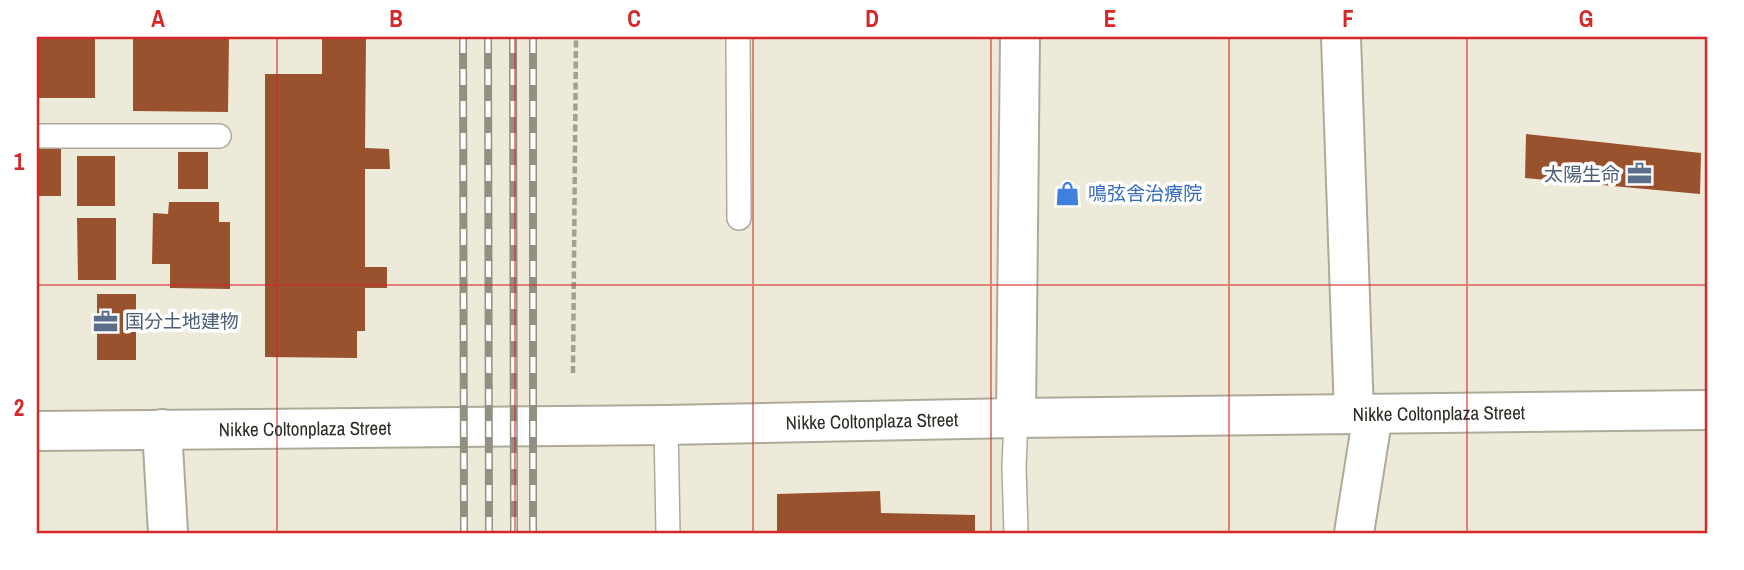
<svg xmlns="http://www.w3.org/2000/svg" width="1744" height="570" viewBox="0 0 1744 570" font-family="'Archivo Narrow','Noto Sans JP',sans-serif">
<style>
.building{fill:#9a512d}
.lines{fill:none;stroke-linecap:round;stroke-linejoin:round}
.service-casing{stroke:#aeaa9a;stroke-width:26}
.minor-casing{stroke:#aeaa9a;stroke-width:42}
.tertiary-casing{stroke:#aeaa9a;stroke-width:42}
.path{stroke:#a3a093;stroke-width:4.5;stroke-dasharray:7 3.5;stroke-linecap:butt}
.service{stroke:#fff;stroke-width:23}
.minor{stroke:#fff;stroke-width:38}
.tertiary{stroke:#fff;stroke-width:38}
.rail-casing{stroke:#929083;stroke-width:8}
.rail{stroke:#fff;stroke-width:5;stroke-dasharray:16;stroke-linecap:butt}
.grid{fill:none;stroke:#d62828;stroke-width:2;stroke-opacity:0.55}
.labels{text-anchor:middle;stroke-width:7;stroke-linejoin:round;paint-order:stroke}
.service-label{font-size:19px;fill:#4e5e75;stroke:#fff;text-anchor:end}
.shop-label{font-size:19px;fill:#366cbe;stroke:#fff;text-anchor:start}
.street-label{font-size:19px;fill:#2d2c25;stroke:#fff}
.neatline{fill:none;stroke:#d62828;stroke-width:2.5}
.grid-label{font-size:23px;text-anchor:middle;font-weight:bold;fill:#d62828}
</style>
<rect width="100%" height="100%" fill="#eeead9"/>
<!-- building -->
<path class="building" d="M 37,37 L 95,37 L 95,98 L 37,98 Z
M 133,37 L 229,37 L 228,112 L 133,111 Z
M 322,37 L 366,37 L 365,148 L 389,149 L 390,169 L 365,169 L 365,267 L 387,267 L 387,288 L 365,288 L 365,331 L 357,331 L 357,358 L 265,357 L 265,74 L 322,74 Z
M 1526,134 L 1701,153 L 1700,194 L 1525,178 Z
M 37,148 L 61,149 L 61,196 L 37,196 Z
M 178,152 L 208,152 L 208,189 L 178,189 Z
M 77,156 L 115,156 L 115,206 L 77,206 Z
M 169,202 L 219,202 L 219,222 L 230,222 L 230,289 L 170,288 L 170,264 L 152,264 L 153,213 L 168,214 Z
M 77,218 L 116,218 L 116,280 L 78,280 Z
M 97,294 L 136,294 L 136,360 L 97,360 Z
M 880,491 L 881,513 L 975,515 L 975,533 L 777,533 L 777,494 Z"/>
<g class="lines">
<defs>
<path id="service" d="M 738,37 L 739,218
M 37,136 L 219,136
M 666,425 L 668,533
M 1016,533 L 1014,467 L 1016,418"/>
<path id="minor" d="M 1341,37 L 1354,414
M 1016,418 L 1020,37
M 1354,533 L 1373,414"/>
<g id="tertiary">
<path d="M 162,429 L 168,533"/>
<path id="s1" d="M 37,431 L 666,425 L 1016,418 L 1707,410"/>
</g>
</defs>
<!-- service casing -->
<use href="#service" class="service-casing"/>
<!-- minor casing -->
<use href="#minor" class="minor-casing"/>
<!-- tertiary casing -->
<use href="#tertiary" class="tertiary-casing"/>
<!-- path -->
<path class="path" d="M 573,373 L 576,37"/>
<!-- service -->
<use href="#service" class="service"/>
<!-- minor -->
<use href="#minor" class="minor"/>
<!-- tertiary -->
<use href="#tertiary" class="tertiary"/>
<defs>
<path id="rail" d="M 463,37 L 464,533
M 488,37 L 489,533
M 513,37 L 514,533
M 533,37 L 533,533"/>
</defs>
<!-- rail casing -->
<use href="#rail" class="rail-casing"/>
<!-- rail -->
<use href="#rail" class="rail"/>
</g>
<!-- grid -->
<path class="grid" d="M 277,37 L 277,533M 515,37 L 515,533M 753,37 L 753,533M 991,37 L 991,533M 1229,37 L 1229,533M 1467,37 L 1467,533M 37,285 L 1707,285"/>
<!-- icons -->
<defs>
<symbol id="office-bare" viewBox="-9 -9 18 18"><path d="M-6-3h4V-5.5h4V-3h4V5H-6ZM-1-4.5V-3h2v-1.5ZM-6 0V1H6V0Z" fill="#5c6f8a" stroke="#fff" stroke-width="2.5" paint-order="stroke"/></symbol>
<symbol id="shop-bare" viewBox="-9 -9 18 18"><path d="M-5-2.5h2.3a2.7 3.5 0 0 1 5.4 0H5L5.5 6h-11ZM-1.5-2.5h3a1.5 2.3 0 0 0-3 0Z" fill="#3f7fe0" stroke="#fff" stroke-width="2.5" paint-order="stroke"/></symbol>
</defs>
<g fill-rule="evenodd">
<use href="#office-bare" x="1622" y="156" width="35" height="35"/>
<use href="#shop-bare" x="1050" y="176" width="35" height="35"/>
<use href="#office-bare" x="88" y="304" width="35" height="35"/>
</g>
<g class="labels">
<!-- service labels -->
<g class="service-label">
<text x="1620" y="181">太陽生命</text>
<text x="125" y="328" text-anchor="start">国分土地建物</text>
</g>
<!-- shop labels -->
<g class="shop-label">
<text x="1088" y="200">鳴弦舎治療院</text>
</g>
<!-- street labels -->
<g class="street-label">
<text dy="7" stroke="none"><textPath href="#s1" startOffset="1402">Nikke Coltonplaza Street</textPath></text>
<text dy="7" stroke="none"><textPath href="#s1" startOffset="835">Nikke Coltonplaza Street</textPath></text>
<text dy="7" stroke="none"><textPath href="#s1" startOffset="268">Nikke Coltonplaza Street</textPath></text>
</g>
</g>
<!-- border -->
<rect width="1744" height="570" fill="none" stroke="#ffffff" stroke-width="77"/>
<rect x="38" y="38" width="1668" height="494" class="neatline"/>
<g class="grid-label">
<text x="158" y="27">A</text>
<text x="396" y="27">B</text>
<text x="634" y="27">C</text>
<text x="872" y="27">D</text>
<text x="1110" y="27">E</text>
<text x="1348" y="27">F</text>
<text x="1586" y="27">G</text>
<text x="19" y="170">1</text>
<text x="19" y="416">2</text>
</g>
</svg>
